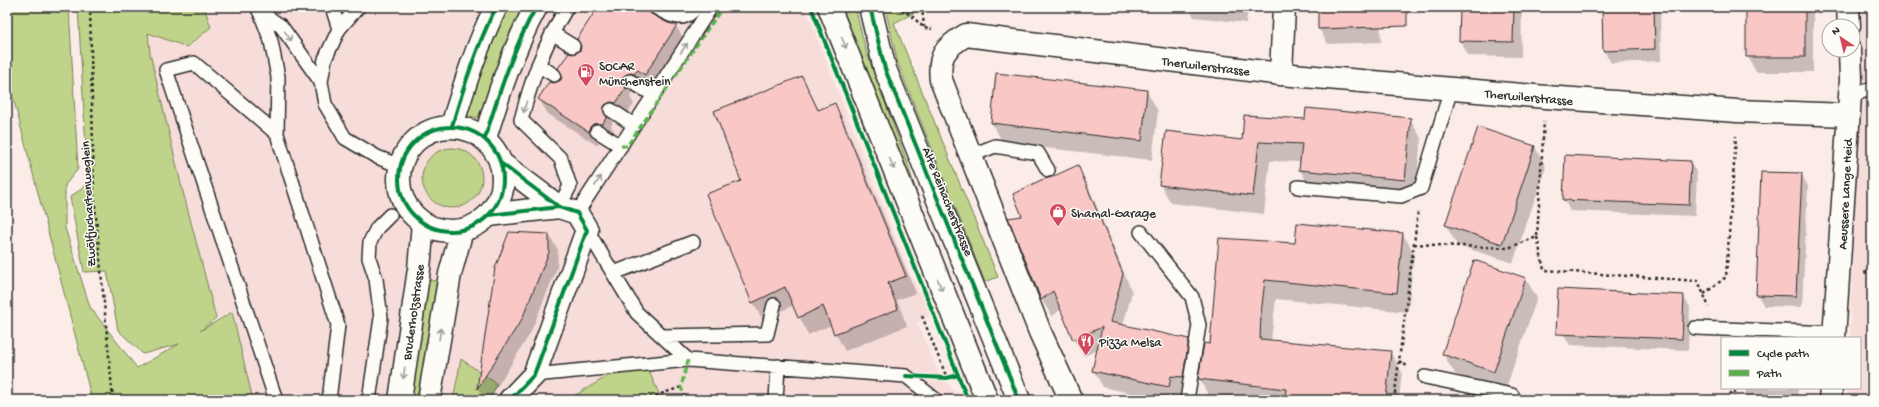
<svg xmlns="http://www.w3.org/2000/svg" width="1879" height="407" viewBox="0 0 1879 407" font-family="'Gochi Hand',sans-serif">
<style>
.built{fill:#f7ddda}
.green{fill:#bfd48a;stroke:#75805a}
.shadow{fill:#0003}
.building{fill:#f9c8c6;stroke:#2b2b2b}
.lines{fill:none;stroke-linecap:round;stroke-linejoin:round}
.service-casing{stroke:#2b2b2b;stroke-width:16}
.minor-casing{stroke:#2b2b2b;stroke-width:25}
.secondary-casing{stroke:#2b2b2b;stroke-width:25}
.primary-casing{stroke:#2b2b2b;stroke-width:25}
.path{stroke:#2b2b2b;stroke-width:2.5;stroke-dasharray:3 3;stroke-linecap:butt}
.service{stroke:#fdfcf7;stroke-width:13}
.minor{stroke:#fdfcf7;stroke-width:22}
.secondary{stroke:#fdfcf7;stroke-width:22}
.primary{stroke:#fdfcf7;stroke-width:22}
.quiet{stroke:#56b246;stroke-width:3;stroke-dasharray:6 3;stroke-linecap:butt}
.cycleway-casing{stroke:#fdfcf7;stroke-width:6}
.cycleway{stroke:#00873e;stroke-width:4}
.oneway{stroke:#9e9e9b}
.labels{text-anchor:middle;stroke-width:3;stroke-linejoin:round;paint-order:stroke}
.poi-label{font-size:13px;fill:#2b2b2b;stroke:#fdfcf7;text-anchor:start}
.street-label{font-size:13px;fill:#2b2b2b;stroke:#fdfcf7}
</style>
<rect width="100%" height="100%" fill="#fcece8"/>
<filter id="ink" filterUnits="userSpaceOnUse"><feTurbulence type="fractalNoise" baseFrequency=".025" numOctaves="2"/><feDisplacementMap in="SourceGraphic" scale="8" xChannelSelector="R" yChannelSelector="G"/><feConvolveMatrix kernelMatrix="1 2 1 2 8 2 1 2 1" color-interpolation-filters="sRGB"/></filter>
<g filter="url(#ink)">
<!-- built -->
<path class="built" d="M 204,7 L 805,7 L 910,275 L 922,296 L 930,317 L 917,322 L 939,374 L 958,395 L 960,400 L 662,400 L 642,356 L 567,400 L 253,400 L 232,313 L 216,318 L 181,184 L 150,53 L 147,32 L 187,47 L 211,27 Z
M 1859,7 L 1872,7 L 1872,400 L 1849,400 L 1848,391 L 1848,388 L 1860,388 L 1860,338 L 1850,338 Z"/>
<!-- green -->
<path class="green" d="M 7,7 L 69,7 L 78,169 L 65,185 L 65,228 L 90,307 L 137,368 L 179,344 L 143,354 L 118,330 L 107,271 L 84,272 L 70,197 L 88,184 L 78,7 L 204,7 L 211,27 L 187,47 L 148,33 L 150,53 L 181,184 L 216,318 L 200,331 L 232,312 L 253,400 L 92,400 L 7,74 Z
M 507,7 L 523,7 L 478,118 L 464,115 Z
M 837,7 L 855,7 L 866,51 L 906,159 L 917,194 L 910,191 Z
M 885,7 L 917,7 L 918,11 L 894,23 L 998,277 L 985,282 L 898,64 Z
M422 178a30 30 0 1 1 60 0a30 30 0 1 1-60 0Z
M 429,280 L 440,282 L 421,400 L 409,400 Z
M 642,356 L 662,400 L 567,400 Z
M 461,359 L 497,384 L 490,400 L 453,400 Z"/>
<!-- shadow -->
<path class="shadow" d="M 599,7 L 709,7 L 695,21 L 687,24 L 665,14 L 657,18 L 676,26 L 685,41 L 654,89 L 639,88 L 632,92 L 630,97 L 634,104 L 624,118 L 620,117 L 613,121 L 611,126 L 615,133 L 610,139 L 602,139 L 598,143 L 598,146 L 548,114 L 539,99 L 554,84 L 561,80 L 573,55 L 580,51 Z
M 1189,7 L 1248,7 L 1246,23 L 1194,17 Z
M 1319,7 L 1380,7 L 1381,42 L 1328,44 L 1319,29 Z
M 1461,7 L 1522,7 L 1521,57 L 1469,56 L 1460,41 Z
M 1603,7 L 1660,7 L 1661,61 L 1611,63 L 1604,51 Z
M 1748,7 L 1813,7 L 1813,72 L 1756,72 L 1748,57 Z
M 997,75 L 1147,91 L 1158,111 L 1152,160 L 1003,143 L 992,123 Z
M 801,77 L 819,110 L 834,104 L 844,121 L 916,293 L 897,300 L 907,326 L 845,351 L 831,325 L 808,335 L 794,305 L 763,320 L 753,303 L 707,194 L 742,182 Z
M 1410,119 L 1421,138 L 1415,199 L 1311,188 L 1300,170 L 1301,162 L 1270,161 L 1264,214 L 1171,203 L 1160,184 L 1243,141 L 1305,120 Z
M 1479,128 L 1535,147 L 1546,167 L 1513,263 L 1457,245 L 1446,225 Z
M 1690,162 L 1697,173 L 1695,216 L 1570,211 L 1564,199 Z
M 1077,167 L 1087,183 L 1132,292 L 1123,326 L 1188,340 L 1198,357 L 1192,394 L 1181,393 L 1179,400 L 1161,400 L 1103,387 L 1093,370 L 1098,350 L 1084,356 L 1074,340 L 1061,309 L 1052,317 L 1042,300 L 1010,218 L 1023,217 L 1052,178 Z
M 1801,174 L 1808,186 L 1802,307 L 1764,306 L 1757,294 Z
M 1403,234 L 1414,253 L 1408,312 L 1276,299 L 1271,341 L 1390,352 L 1402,372 L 1399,400 L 1224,400 L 1211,399 L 1199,379 L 1211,345 L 1219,239 L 1296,244 Z
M 549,235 L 558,250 L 557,268 L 530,334 L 489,400 L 485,400 L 478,389 L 496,268 Z
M 1526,279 L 1537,298 L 1505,391 L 1455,374 L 1443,354 Z
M 1683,296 L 1690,307 L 1688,350 L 1570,345 L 1563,334 Z
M 1746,388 L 1798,388 L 1797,400 L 1745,400 Z"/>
<!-- building -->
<path class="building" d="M 598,7 L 647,7 L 651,14 L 668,23 L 677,25 L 645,75 L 638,70 L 634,74 L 630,73 L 623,77 L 622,81 L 626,88 L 616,103 L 611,102 L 605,105 L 603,110 L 607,117 L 602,124 L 593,124 L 590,127 L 589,132 L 538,99 L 549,82 L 554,83 L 561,80 L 562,75 L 558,68 L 569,53 L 573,54 L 580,51 L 581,46 L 577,39 Z
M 1318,7 L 1407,7 L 1407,26 L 1318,29 Z
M 1460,7 L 1514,7 L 1513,42 L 1459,41 Z
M 1602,7 L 1654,7 L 1655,49 L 1603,51 Z
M 1746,7 L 1805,7 L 1805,57 L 1746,57 Z
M 996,73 L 1147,90 L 1142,141 L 991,123 Z
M 802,76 L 818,110 L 835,103 L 906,276 L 888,283 L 898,309 L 834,334 L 823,306 L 798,318 L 785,287 L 752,303 L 706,194 L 741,181 L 714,111 Z
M 1306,108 L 1411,118 L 1405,180 L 1299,170 L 1302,144 L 1259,142 L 1253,196 L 1159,185 L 1166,131 L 1242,140 L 1244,115 L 1305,119 Z
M 1478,127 L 1535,146 L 1502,244 L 1445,225 Z
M 1565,155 L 1691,161 L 1689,205 L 1563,200 Z
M 1078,165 L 1123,274 L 1110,322 L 1189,339 L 1183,377 L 1171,376 L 1169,387 L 1092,371 L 1102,327 L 1073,340 L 1053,291 L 1041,300 L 1033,279 L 1008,218 L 1022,216 L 1013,194 L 1041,180 L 1052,177 Z
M 1761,172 L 1802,173 L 1796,296 L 1756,295 Z
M 1297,223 L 1403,233 L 1397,293 L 1265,280 L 1261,314 L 1260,339 L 1391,351 L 1386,400 L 1306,400 L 1285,398 L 1286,389 L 1198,379 L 1204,343 L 1210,344 L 1219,238 L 1295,243 Z
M 509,232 L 549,234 L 549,252 L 522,319 L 477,389 L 495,268 Z
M 1474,260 L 1526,278 L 1494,372 L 1442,354 Z
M 1558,289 L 1684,295 L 1682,339 L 1556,334 Z"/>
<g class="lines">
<defs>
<path id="service" d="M 258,7 L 271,41 L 278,77 L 277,134 L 338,325 L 329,400
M 332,7 L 339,29
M 358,7 L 339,29 L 325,59 L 321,82 L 325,104 L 345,138 L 377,157 L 400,166
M 655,7 C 669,15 684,25 696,7
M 259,11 L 281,26 L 321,82
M 552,33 L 573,46
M 538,65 L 554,75
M 630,81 L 654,95
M 1850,95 L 1872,89
M 611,110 L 634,125
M 597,131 L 621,146
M 970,156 L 995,146 L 1038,153 L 1048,170
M 1298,187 L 1401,196 L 1421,188 L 1451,89
M 559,207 L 570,186 L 561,159 L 521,120 C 532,78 544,45 567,7
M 577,213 L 711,7
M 587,230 L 637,313 L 688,360
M 1141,232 L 1192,297 L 1199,325 L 1187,400
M 614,273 L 693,242
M 1695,328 L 1835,333
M 662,336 L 767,334 L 774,305
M 534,375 L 688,360 L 906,376 L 936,400
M 1425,377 L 1512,395 L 1515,400
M 276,400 L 166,70 L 194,63 L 277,134
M 369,400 L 381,318 L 376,279 L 369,258 L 370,242 L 377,228 L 390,215
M 776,400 L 778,366"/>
<path id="minor" d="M 1848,7 L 1849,26
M 1281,74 L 1284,7
M 502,164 L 559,207 L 577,213 L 587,230 L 534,375 L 510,400
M 489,215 L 559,207
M 1834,338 L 1851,80 L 1850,50
M 1071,400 L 1040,332 L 941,80 C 938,56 945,47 966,35 L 1281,74 L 1546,97 L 1737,111 L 1848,115
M 1830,400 L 1831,388"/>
<path id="secondary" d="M 452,126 C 464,86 477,45 496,7
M399 179a52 52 0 1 1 104 0a52 52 0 1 1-104 0Z
M 485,138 C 499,93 513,49 536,7
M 400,400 L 419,269 L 423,223
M 429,400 L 450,274 L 462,230"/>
<path id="primary" d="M 829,7 L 987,400
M 870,7 L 885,69 L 1019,400"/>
</defs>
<!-- service casing -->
<use href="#service" class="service-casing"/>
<!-- minor casing -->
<use href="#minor" class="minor-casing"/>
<!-- secondary casing -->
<use href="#secondary" class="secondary-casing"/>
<!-- primary casing -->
<use href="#primary" class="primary-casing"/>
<!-- path -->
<path class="path" d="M 90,7 L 94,195 L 113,400
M 896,7 L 911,15 L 924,28 L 932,29
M 922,7 L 924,27
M 1537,237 L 1544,270 L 1698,281 L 1709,307
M 1414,244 L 1508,248 L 1537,237 L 1544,121
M 1864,273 L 1872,271
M 1704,294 L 1726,277 L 1736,136
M 922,316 L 947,378
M 1399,361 L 1407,366
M 644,400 L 681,387
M 1394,400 L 1418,212
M 1727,400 L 1734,388
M 1735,400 L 1735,388"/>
<!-- service -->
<use href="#service" class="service"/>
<!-- minor -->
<use href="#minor" class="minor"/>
<!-- secondary -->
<use href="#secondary" class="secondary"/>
<!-- primary -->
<use href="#primary" class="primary"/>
<!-- quiet -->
<path class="quiet" d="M 621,146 L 627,146 L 723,7
M 686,400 L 681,387 L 688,360"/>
<defs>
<path id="cycleway" d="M 811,7 L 968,400
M 870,7 L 885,69 L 1019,400
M 452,126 C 464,86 477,45 496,7
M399 179a52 52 0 1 1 104 0a52 52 0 1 1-104 0Z
M 485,138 C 499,93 513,49 536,7
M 502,164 L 559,207 L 577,213 L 587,230 L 534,375 L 510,400
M 489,215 L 559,207
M 906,376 L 947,378 L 958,375"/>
</defs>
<!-- cycleway casing -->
<use href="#cycleway" class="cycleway-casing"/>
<!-- cycleway -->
<use href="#cycleway" class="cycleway"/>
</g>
<!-- one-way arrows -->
<defs><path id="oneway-shaft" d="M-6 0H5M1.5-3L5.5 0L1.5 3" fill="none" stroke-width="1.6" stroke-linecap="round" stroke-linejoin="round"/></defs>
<g class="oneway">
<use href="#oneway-shaft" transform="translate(288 36) rotate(55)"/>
<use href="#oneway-shaft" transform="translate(844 43) rotate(68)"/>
<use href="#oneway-shaft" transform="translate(684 48) rotate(-57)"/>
<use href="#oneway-shaft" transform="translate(525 107) rotate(104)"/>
<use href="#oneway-shaft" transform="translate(892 164) rotate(68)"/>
<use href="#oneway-shaft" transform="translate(598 181) rotate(-57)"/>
<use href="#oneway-shaft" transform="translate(940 285) rotate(68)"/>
<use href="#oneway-shaft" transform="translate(440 334) rotate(-81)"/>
<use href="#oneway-shaft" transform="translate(404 373) rotate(98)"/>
</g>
</g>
<!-- icons -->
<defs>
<symbol id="fuel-pin" viewBox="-11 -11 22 30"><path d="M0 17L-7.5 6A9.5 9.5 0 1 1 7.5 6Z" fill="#d1495b" stroke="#fdfcf7"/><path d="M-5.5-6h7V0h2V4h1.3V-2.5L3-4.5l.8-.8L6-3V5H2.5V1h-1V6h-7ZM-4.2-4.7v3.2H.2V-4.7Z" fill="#fff"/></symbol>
<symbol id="shop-pin" viewBox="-11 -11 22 30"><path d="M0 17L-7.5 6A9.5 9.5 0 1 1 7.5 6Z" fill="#d1495b" stroke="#fdfcf7"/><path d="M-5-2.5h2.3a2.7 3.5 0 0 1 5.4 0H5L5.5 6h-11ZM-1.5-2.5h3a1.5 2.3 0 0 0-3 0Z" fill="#fff"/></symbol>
<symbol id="restaurant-pin" viewBox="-11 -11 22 30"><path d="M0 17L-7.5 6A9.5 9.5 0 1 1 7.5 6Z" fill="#d1495b" stroke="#fdfcf7"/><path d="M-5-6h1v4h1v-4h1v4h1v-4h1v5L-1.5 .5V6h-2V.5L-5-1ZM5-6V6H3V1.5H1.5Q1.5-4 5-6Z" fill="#fff"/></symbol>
</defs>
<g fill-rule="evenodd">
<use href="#fuel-pin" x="576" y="62" width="20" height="27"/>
<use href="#shop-pin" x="1048" y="202" width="20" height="27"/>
<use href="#restaurant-pin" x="1076" y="331" width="20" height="27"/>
</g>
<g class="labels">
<!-- poi labels -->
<g class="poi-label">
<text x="599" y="70">SOCAR<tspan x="599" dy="15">Münchenstein</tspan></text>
<text x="1071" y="217">Shamal-Garage</text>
<text x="1099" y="346">Pizza Melsa</text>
</g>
<!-- street labels -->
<g class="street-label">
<text transform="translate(1206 65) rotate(7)" y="5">Therwilerstrasse</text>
<text transform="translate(1529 96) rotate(5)" y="5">Therwilerstrasse</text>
<text transform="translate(1844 194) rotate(-87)" y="5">Aeussere Lange Heid</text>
<text transform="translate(949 201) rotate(68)" y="5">Alte Reinacherstrasse</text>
<text transform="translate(87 204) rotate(-93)" y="5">Zwölfjuchartenweglein</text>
<text transform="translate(412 312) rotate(-82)" y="5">Bruderholzstrasse</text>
</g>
</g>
<!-- margin -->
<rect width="1879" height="407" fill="none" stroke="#fdfcf7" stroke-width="24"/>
<rect x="12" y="12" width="1855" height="383" fill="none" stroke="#2b2b2b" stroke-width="1.5" filter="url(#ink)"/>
<!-- legend -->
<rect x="1721" y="337" width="140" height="52" fill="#fdfcf7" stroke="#a9a8a5"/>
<rect x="1729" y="350" width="20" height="6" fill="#00873e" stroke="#a9a8a5"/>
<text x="1757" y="357" font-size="12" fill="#2b2b2b">Cycle path</text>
<rect x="1729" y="370" width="20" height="6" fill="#56b246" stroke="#a9a8a5"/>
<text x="1757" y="377" font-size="12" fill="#2b2b2b">Path</text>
<!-- north arrow -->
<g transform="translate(1841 38) rotate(325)"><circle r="19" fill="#fdfcf7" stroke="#a9a8a5"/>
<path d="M0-3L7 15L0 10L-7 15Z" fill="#d1495b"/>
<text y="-6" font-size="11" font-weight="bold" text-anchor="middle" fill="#2b2b2b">N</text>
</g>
</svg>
